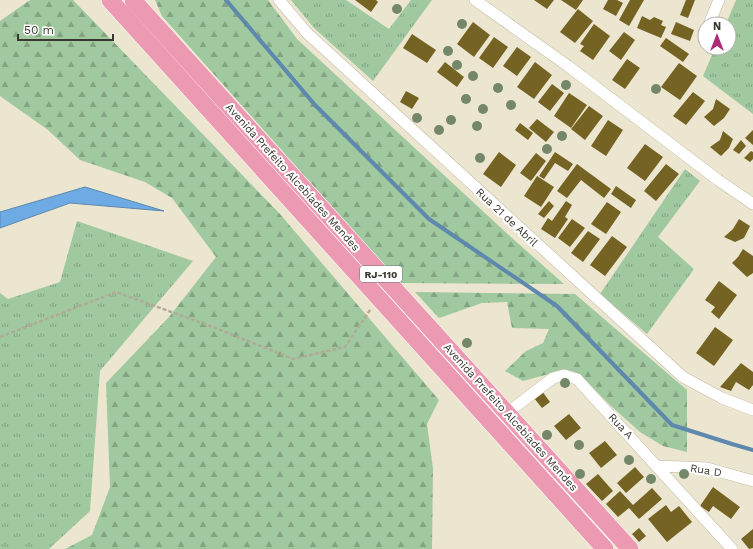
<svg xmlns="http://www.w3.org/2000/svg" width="753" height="549" viewBox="0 0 753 549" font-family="'Work Sans',sans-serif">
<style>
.grass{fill:url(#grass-tufts)}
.forest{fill:url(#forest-firs)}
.water{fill:#6eaae4;stroke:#5e88ad}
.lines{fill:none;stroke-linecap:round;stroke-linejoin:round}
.stream{stroke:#5e88ad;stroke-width:4}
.building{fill:#746323}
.minor-casing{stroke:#bfb9a4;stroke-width:12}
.primary-casing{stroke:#fff;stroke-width:18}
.path{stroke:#afab99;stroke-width:2.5;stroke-dasharray:4 2;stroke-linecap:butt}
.minor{stroke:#fff;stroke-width:11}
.primary{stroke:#ec9ab1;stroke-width:17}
.tree{fill:#748869}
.labels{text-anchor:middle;stroke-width:4;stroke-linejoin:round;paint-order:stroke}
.shield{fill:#fff;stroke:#74736d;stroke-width:1}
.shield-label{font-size:10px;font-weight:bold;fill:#39372e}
.street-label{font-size:11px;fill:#39372e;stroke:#fff}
</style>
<defs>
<pattern id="grass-tufts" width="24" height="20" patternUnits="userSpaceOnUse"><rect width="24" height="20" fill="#a0c99f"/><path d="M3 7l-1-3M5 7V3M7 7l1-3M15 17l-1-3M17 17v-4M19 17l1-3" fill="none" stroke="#83a482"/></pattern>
<pattern id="forest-firs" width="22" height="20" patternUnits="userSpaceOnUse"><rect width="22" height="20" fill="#a0c99f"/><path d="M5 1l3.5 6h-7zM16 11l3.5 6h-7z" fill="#83a482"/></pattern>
</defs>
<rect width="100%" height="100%" fill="#ece6d0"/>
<!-- grass -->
<path class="grass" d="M 291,0 L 346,0 L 389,29 L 411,0 L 432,0 L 373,81 L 314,28 Z
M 736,0 L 753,0 L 753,114 L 703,76 L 715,48 L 729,48 L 729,24 L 726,24 Z
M 685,169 L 700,181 L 658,237 L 694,269 L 647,334 L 600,294 Z
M 77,221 L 193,261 L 100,371 L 90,511 L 49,549 L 0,549 L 0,293 L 8,299 L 60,282 Z"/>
<!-- forest -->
<path class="forest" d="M 30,0 L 73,0 L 279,213 L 439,400 L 427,424 L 433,469 L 432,549 L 65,549 L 92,535 L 110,487 L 106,383 L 169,317 L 216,257 L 172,198 L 145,182 L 80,160 L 48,130 L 0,96 L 0,21 Z
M 155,0 L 268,0 L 297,39 L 512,238 L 564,284 L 400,283 L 162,16 Z
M 415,292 L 575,294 L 687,390 L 687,452 L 663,446 L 640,432 L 610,405 L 582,377 L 560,371 L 523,381 L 505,371 L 526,351 L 543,343 L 549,329 L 512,328 L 507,302 L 482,303 L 439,318 Z"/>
<!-- water -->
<path class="water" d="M 85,187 L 164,211 L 70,203 L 0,228 L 0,212 Z"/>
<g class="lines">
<!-- stream -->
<path class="stream" d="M 226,0 L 315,105 L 429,219 L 557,306 L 672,425 L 732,444 L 753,450"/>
</g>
<!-- building -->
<path class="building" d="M 355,0 L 376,0 L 378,2 L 371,12 Z
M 534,0 L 554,0 L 547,9 Z
M 561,0 L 583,0 L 576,10 Z
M 608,0 L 617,0 L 623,3 L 616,16 L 603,9 Z
M 630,0 L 644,0 L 629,26 L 619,20 Z
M 686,0 L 695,0 L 688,18 L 680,15 Z
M 578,9 L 593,21 L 575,43 L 560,32 Z
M 642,16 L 650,20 L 654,17 L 663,21 L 661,25 L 666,27 L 661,38 L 637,28 Z
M 473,22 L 490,35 L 474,57 L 457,44 Z
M 676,22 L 694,30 L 690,41 L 671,34 Z
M 594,24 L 610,36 L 593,60 L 580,51 L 584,46 L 580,44 Z
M 624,32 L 635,40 L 621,60 L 609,51 Z
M 412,34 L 436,50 L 427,63 L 403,48 Z
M 494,37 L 508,47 L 493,68 L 479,58 Z
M 666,38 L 689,54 L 683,62 L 660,46 Z
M 517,47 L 531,57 L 517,76 L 503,66 Z
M 627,59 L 640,68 L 625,89 L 612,80 Z
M 445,62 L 464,77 L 457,87 L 437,72 Z
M 535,62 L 552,75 L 534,99 L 517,87 Z
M 679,63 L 697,76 L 680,100 L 661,87 Z
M 552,84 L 564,93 L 550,111 L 538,102 Z
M 406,91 L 419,98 L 412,109 L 400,102 Z
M 693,92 L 705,101 L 686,125 L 673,116 Z
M 569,93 L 587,105 L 571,128 L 554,116 Z
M 716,99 L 730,109 L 724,118 L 714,126 L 704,117 L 713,109 Z
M 589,106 L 603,116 L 585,140 L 571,129 Z
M 537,119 L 554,132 L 546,142 L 529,128 Z
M 608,120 L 623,130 L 606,156 L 591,146 Z
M 520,123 L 533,133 L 528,140 L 515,130 Z
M 753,130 L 753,145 L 745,138 Z
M 723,131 L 733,139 L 729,148 L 721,156 L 710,147 L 720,140 Z
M 741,140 L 746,146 L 739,154 L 733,150 Z
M 645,144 L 663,157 L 645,181 L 627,168 Z
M 751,151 L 753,152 L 753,159 L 750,162 L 744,158 Z
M 499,152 L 516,165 L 501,187 L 483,174 Z
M 555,152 L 573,164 L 568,171 L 555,163 L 544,179 L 539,176 Z
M 536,153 L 546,161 L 531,181 L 520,173 Z
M 577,164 L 611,189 L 604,198 L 581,180 L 567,198 L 557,191 Z
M 666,164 L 679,174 L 656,201 L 644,191 Z
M 537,176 L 554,187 L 541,207 L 524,196 Z
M 616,186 L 636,200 L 631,208 L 611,194 Z
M 549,201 L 554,206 L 544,218 L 538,214 Z
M 566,201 L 572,205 L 565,217 L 568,219 L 555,238 L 541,229 L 548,218 L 552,221 Z
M 607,202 L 621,212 L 606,234 L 591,224 Z
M 572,219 L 585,228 L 570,247 L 558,238 Z
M 739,219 L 750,226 L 744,238 L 735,242 L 724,237 L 733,229 Z
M 588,231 L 600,239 L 583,262 L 571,253 Z
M 612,236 L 627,247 L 605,276 L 590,265 Z
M 743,249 L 753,256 L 753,273 L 747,277 L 732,263 L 738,257 Z
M 719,281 L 737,295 L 719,319 L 711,312 L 715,307 L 705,300 Z
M 715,327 L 733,340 L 714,366 L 696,353 Z
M 741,363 L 753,372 L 753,385 L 749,390 L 736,382 L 731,391 L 720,387 Z
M 542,391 L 550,402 L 542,408 L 534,398 Z
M 569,414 L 581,428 L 566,440 L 554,426 Z
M 605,441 L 617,455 L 601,468 L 589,453 Z
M 635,467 L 644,477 L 626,493 L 617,483 Z
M 598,474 L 613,491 L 602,501 L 586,484 Z
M 713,487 L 740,507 L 731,519 L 713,506 L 709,512 L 700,506 Z
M 652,488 L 662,499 L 639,519 L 629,508 L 618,517 L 606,504 L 620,491 L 633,505 Z
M 666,505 L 671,512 L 679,506 L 692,522 L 667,542 L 648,519 Z
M 639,528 L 646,536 L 639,542 L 632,534 Z
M 753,529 L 753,548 L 749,549 L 741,539 Z"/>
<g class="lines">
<defs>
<path id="minor" d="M 279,0 L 307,33 L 683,377 L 722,398 L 753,410
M 475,0 L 568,66 L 718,180 L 753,204
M 709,24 L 719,0
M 704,36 L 705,34
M 496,427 L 507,413 L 553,378 L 564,375 L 577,379 L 732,549
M 657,466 L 707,468 L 753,481"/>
<path id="primary" d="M 110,0 L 605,549
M 133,0 L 630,549"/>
</defs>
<!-- minor casing -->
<use href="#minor" class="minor-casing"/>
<!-- primary casing -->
<use href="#primary" class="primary-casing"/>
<!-- path -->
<path class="path" d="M 0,337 L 116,292 L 213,327 L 293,359 L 345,347 L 370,310"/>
<!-- minor -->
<use href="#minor" class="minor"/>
<!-- primary -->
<use href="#primary" class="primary"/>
</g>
<!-- trees -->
<g class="tree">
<circle cx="397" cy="9" r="5"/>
<circle cx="462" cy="24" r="5"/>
<circle cx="448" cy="51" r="5"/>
<circle cx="457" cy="65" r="5"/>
<circle cx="473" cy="76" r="5"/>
<circle cx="566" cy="85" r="5"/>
<circle cx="498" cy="88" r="5"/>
<circle cx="656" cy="89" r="5"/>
<circle cx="466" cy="99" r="5"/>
<circle cx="511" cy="105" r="5"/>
<circle cx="483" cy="109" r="5"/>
<circle cx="417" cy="118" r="5"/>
<circle cx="451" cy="120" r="5"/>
<circle cx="477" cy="126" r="5"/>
<circle cx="439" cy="130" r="5"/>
<circle cx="562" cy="136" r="5"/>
<circle cx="547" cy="149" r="5"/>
<circle cx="480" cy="158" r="5"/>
<circle cx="467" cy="343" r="5"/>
<circle cx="565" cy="383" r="5"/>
<circle cx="547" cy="435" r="5"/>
<circle cx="579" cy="445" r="5"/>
<circle cx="629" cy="460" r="5"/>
<circle cx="580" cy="474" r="5"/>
<circle cx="684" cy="474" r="5"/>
<circle cx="651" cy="479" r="5"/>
</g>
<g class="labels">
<!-- shield labels -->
<rect class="shield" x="360" y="266" width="42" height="16" rx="3"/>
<g class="shield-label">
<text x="381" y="278">RJ-110</text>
</g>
<!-- street labels -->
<g class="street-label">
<text transform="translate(293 177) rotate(48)" y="4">Avenida Prefeito Alcebíades Mendes</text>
<text transform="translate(507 217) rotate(43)" y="4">Rua 21 de Abril</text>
<text transform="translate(511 417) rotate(48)" y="4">Avenida Prefeito Alcebíades Mendes</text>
<text transform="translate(621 426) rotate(47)" y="4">Rua A</text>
<text transform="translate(706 470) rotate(9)" y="4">Rua D</text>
</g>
</g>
<!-- north arrow -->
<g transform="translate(717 36)"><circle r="19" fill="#ffffff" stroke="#b0afab"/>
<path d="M0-3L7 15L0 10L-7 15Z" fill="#ac2b78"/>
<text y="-6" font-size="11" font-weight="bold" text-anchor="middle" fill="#39372e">N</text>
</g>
<!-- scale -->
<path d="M18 34v6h95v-6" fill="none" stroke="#39372e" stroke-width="2"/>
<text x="24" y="34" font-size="12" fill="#39372e" stroke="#ffffff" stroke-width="3" paint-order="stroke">50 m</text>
</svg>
